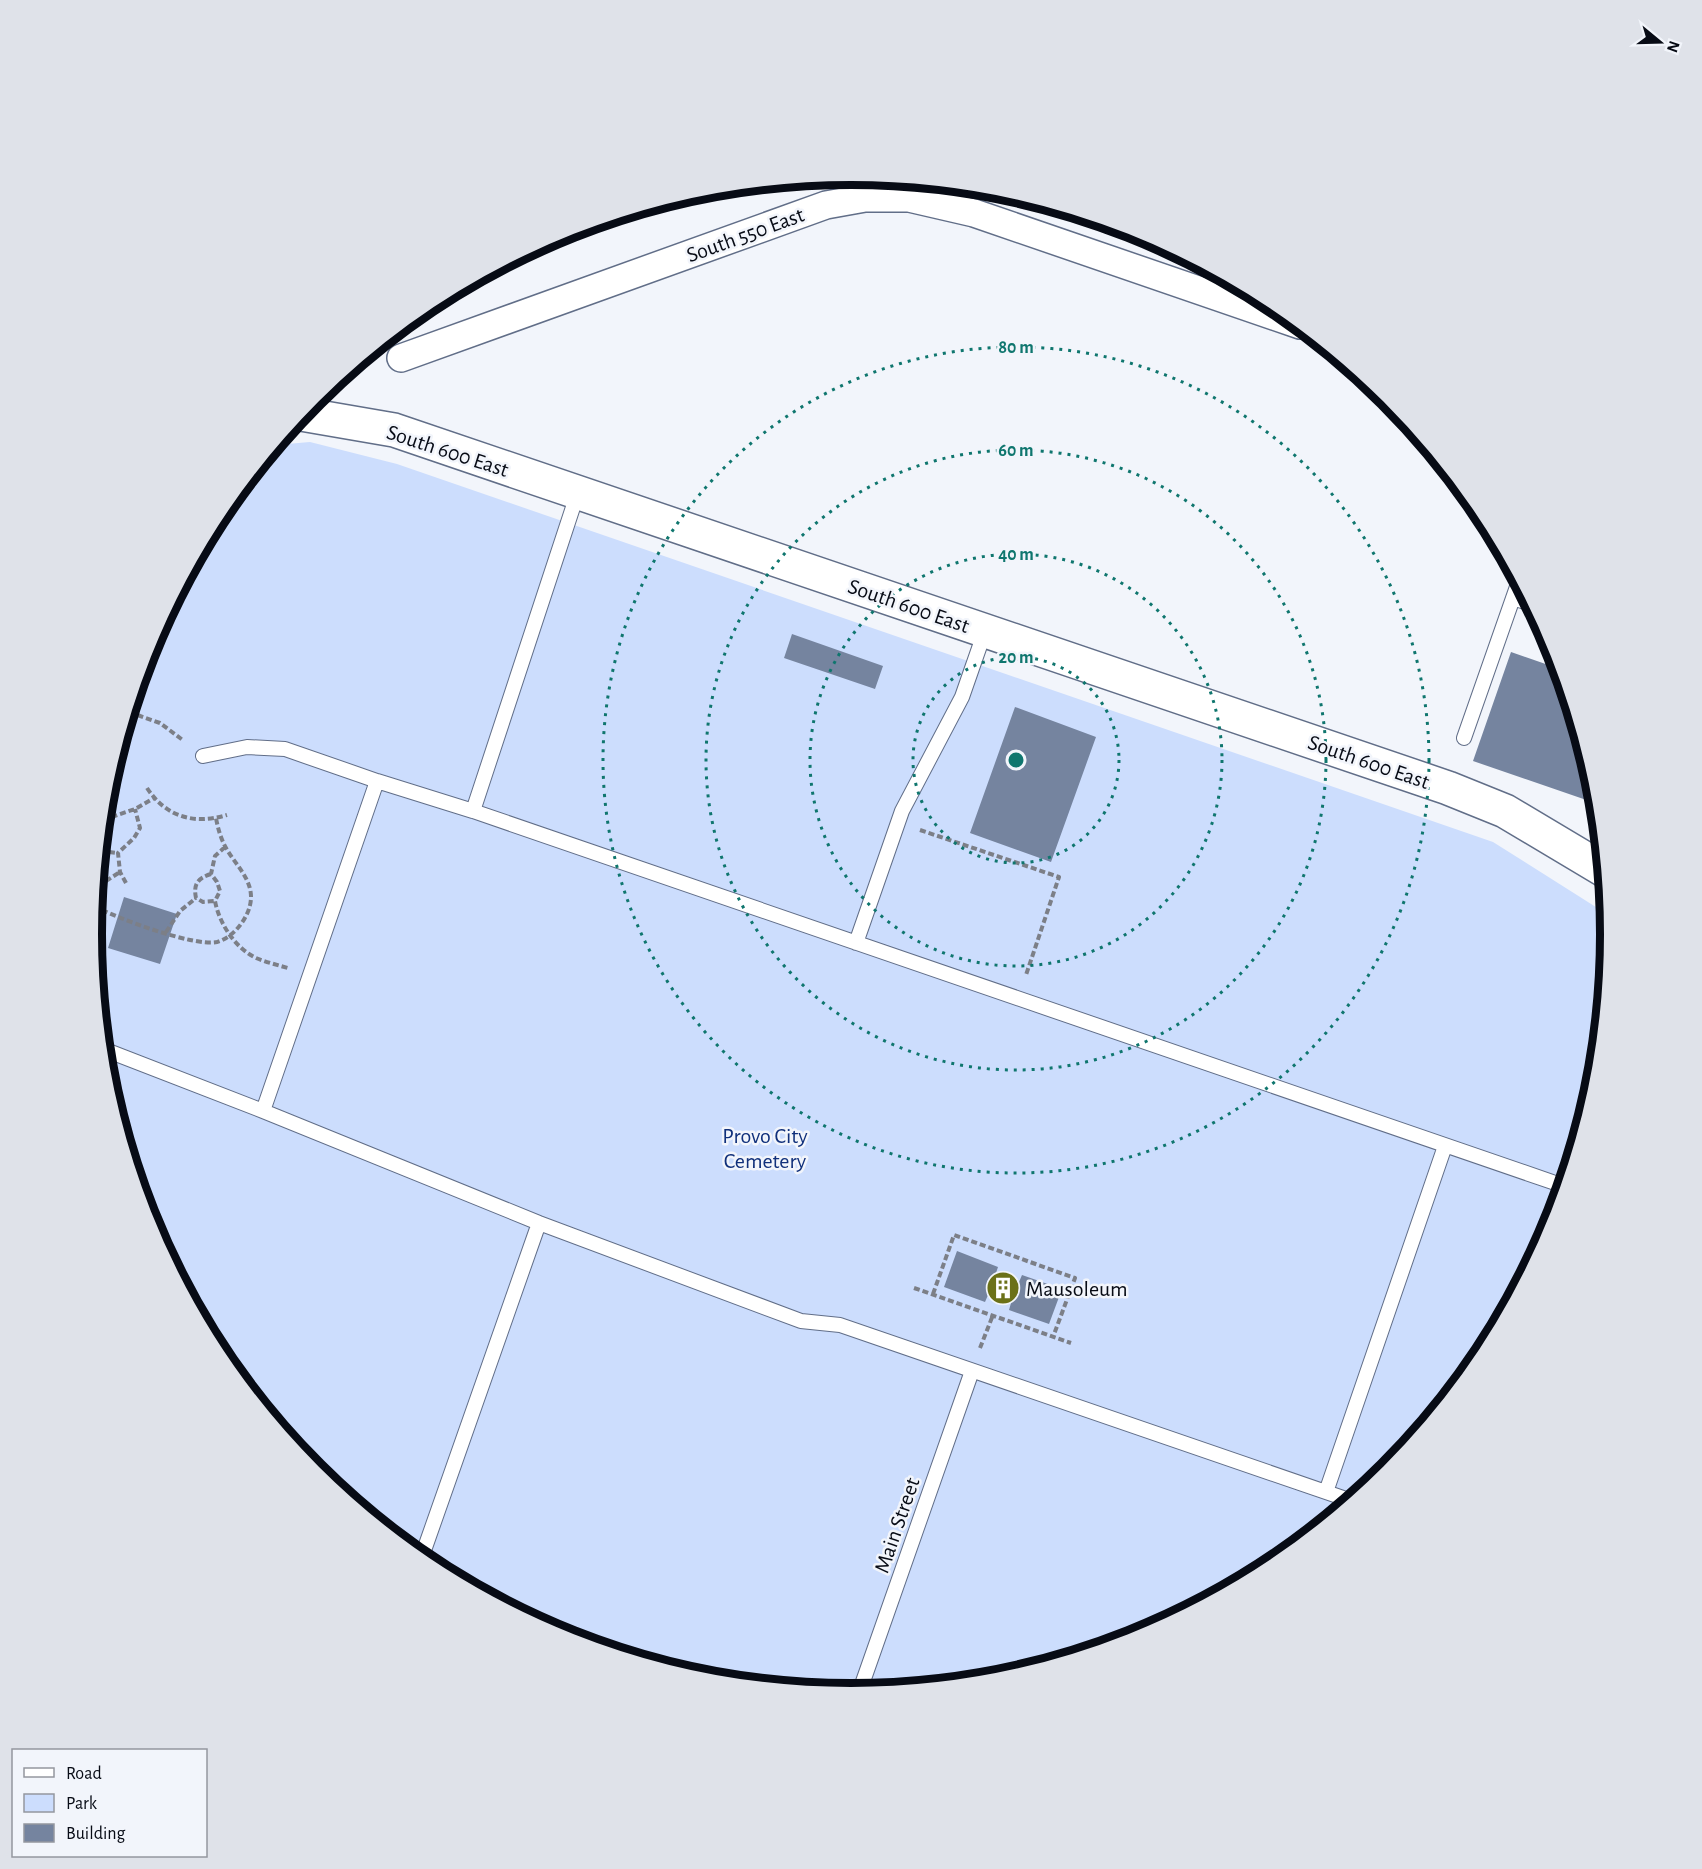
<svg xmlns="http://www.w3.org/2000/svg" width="1702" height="1869" viewBox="0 0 1702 1869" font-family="'Alegreya Sans',sans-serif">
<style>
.green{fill:#ccddfd}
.building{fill:#75849f}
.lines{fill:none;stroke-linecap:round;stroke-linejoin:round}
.lane-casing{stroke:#616e88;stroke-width:16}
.street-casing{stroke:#616e88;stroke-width:30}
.secondary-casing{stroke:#616e88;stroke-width:36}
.path{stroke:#7c7f87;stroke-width:4;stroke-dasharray:6 3;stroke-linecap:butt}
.lane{stroke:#fff;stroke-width:14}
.street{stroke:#fff;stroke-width:27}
.secondary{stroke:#fff;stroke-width:33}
.ring{fill:none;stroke:#0f766e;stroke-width:3;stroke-dasharray:3 6}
.labels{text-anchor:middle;stroke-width:5;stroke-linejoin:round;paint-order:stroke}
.street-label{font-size:22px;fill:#070b15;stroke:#f2f5fb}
.park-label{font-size:22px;fill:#10307b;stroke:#f2f5fb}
.poi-label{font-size:22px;fill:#070b15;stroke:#f2f5fb;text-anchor:start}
.rim{fill:none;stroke:#070b15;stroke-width:8}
.centre{fill:#0f766e;stroke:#f2f5fb;stroke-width:3}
.ring-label{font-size:18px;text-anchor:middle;font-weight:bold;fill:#0f766e;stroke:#f2f5fb;stroke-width:5;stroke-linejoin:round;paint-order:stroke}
</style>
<rect width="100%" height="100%" fill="#f2f5fb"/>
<!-- green -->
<path class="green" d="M 310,442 L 397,464 L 1493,842 L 1599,909 L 1608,912 L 1610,935 L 1596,1083 L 1553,1225 L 1482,1357 L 1388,1472 L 1273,1566 L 1141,1636 L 999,1679 L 851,1694 L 702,1679 L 560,1636 L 429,1566 L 314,1471 L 219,1356 L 149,1225 L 106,1082 L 92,935 L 106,786 L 149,644 L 220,512 L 275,445 Z"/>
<!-- building -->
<path class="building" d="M 792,634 L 883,666 L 875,689 L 784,658 Z
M 1511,652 L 1560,669 L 1596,787 L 1598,804 L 1473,761 Z
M 1015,707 L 1096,737 L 1051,862 L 970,833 Z
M 124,897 L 177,914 L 160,964 L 108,948 Z
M 957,1251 L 998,1267 L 996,1273 L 1019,1282 L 1022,1275 L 1062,1289 L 1049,1324 L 1009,1310 L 1011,1303 L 988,1295 L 985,1302 L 944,1287 Z"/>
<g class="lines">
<defs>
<path id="lane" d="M 1513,598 L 1531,604
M 1464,738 L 1519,581
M 203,756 L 247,747 L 285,749 L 377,781 L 473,811 L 1564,1186
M 473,811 L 578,492
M 856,943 L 902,811 L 962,697 L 985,631
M 103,1049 L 263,1111 L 539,1223 L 801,1321 L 840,1325 L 1352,1501
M 263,1111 L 377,781
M 1326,1492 L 1445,1146
M 421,1559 L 539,1223
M 859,1693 L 972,1371"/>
<path id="street" d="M 401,358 L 826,205 L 865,198 L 909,198 L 974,213 L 1300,325"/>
<path id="secondary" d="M 301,414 L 394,430 L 1448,788 L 1505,811 L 1604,870"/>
</defs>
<!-- lane casing -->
<use href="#lane" class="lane-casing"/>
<!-- street casing -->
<use href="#street" class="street-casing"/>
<!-- secondary casing -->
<use href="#secondary" class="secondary-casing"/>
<!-- path -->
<path class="path" d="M 129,712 L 160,723 L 184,741
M 147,788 C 166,817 194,825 227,815
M 103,820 L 135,809 L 154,798
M 920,830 L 1059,877 L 1026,975
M 225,847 L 215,856 L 211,874 L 217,882 L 220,891 L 215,901 C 219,923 235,948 256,958 C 266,962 277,965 288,968
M 100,851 L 118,853
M 211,874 C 198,878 193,884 196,898 L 203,902 L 215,901
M 97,879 L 106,881 L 120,872
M 126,883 L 120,872 L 118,853 L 134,838 L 140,828 L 135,809
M 94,906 C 116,918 194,947 217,942 C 235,937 251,915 251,897 C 251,878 235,864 226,848 C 221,839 218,829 216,818
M 166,932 L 180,911 L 196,898
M 914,1288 L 1071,1343
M 933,1294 L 954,1235 L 1075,1278 L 1053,1337
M 980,1348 L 993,1315"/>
<!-- lane -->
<use href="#lane" class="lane"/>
<!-- street -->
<use href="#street" class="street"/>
<!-- secondary -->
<use href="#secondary" class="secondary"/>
</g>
<!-- distance rings -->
<g class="ring">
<circle cx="1016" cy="760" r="103"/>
<circle cx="1016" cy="760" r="206"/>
<circle cx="1016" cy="760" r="310"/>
<circle cx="1016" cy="760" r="413"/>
</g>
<!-- icons -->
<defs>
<symbol id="building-disc" viewBox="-11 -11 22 22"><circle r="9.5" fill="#6b7118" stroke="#f2f5fb"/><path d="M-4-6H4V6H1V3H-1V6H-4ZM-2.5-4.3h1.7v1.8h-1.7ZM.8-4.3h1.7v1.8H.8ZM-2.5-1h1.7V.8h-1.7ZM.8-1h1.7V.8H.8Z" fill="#fff"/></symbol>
</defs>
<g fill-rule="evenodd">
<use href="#building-disc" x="984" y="1269" width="38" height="38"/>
</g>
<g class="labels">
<!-- street labels -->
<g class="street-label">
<text transform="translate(745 234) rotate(-20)" y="8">South 550 East</text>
<text transform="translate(448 450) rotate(18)" y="8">South 600 East</text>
<text transform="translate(909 605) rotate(19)" y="8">South 600 East</text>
<text transform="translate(1369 761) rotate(19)" y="8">South 600 East</text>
<text transform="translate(896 1525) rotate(-71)" y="8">Main Street</text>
</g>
<!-- park labels -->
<g class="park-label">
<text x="765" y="1143">Provo City<tspan x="765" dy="25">Cemetery</tspan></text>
</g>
<!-- poi labels -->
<g class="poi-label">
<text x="1026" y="1296">Mausoleum</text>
</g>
</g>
<!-- crop -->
<path d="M0 0H1702V1869H0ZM102 934a749 749 0 1 1 1498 0a749 749 0 1 1-1498 0Z" fill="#dfe2e9" fill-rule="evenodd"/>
<path class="rim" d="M102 934a749 749 0 1 1 1498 0a749 749 0 1 1-1498 0Z"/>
<circle cx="1016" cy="760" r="9" class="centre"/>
<g class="ring-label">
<text x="1016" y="353">80 m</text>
<text x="1016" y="456">60 m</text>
<text x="1016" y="560">40 m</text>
<text x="1016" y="663">20 m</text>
</g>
<!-- legend -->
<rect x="12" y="1749" width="195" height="108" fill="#f2f5fb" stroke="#94979f" stroke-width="1.5"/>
<rect x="24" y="1768" width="30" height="9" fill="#ffffff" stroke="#94979f" stroke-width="1.5"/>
<text x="66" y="1779" font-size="18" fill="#070b15">Road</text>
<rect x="24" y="1794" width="30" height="18" fill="#ccddfd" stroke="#94979f" stroke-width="1.5"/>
<text x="66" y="1809" font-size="18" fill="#070b15">Park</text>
<rect x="24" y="1824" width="30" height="18" fill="#75849f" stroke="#94979f" stroke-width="1.5"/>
<text x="66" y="1839" font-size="18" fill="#070b15">Building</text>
<!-- north arrow -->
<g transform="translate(1660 42) rotate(109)" stroke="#f2f5fb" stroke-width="4.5" paint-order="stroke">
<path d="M0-4.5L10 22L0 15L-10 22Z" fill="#070b15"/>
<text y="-9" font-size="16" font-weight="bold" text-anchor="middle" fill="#070b15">N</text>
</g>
</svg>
